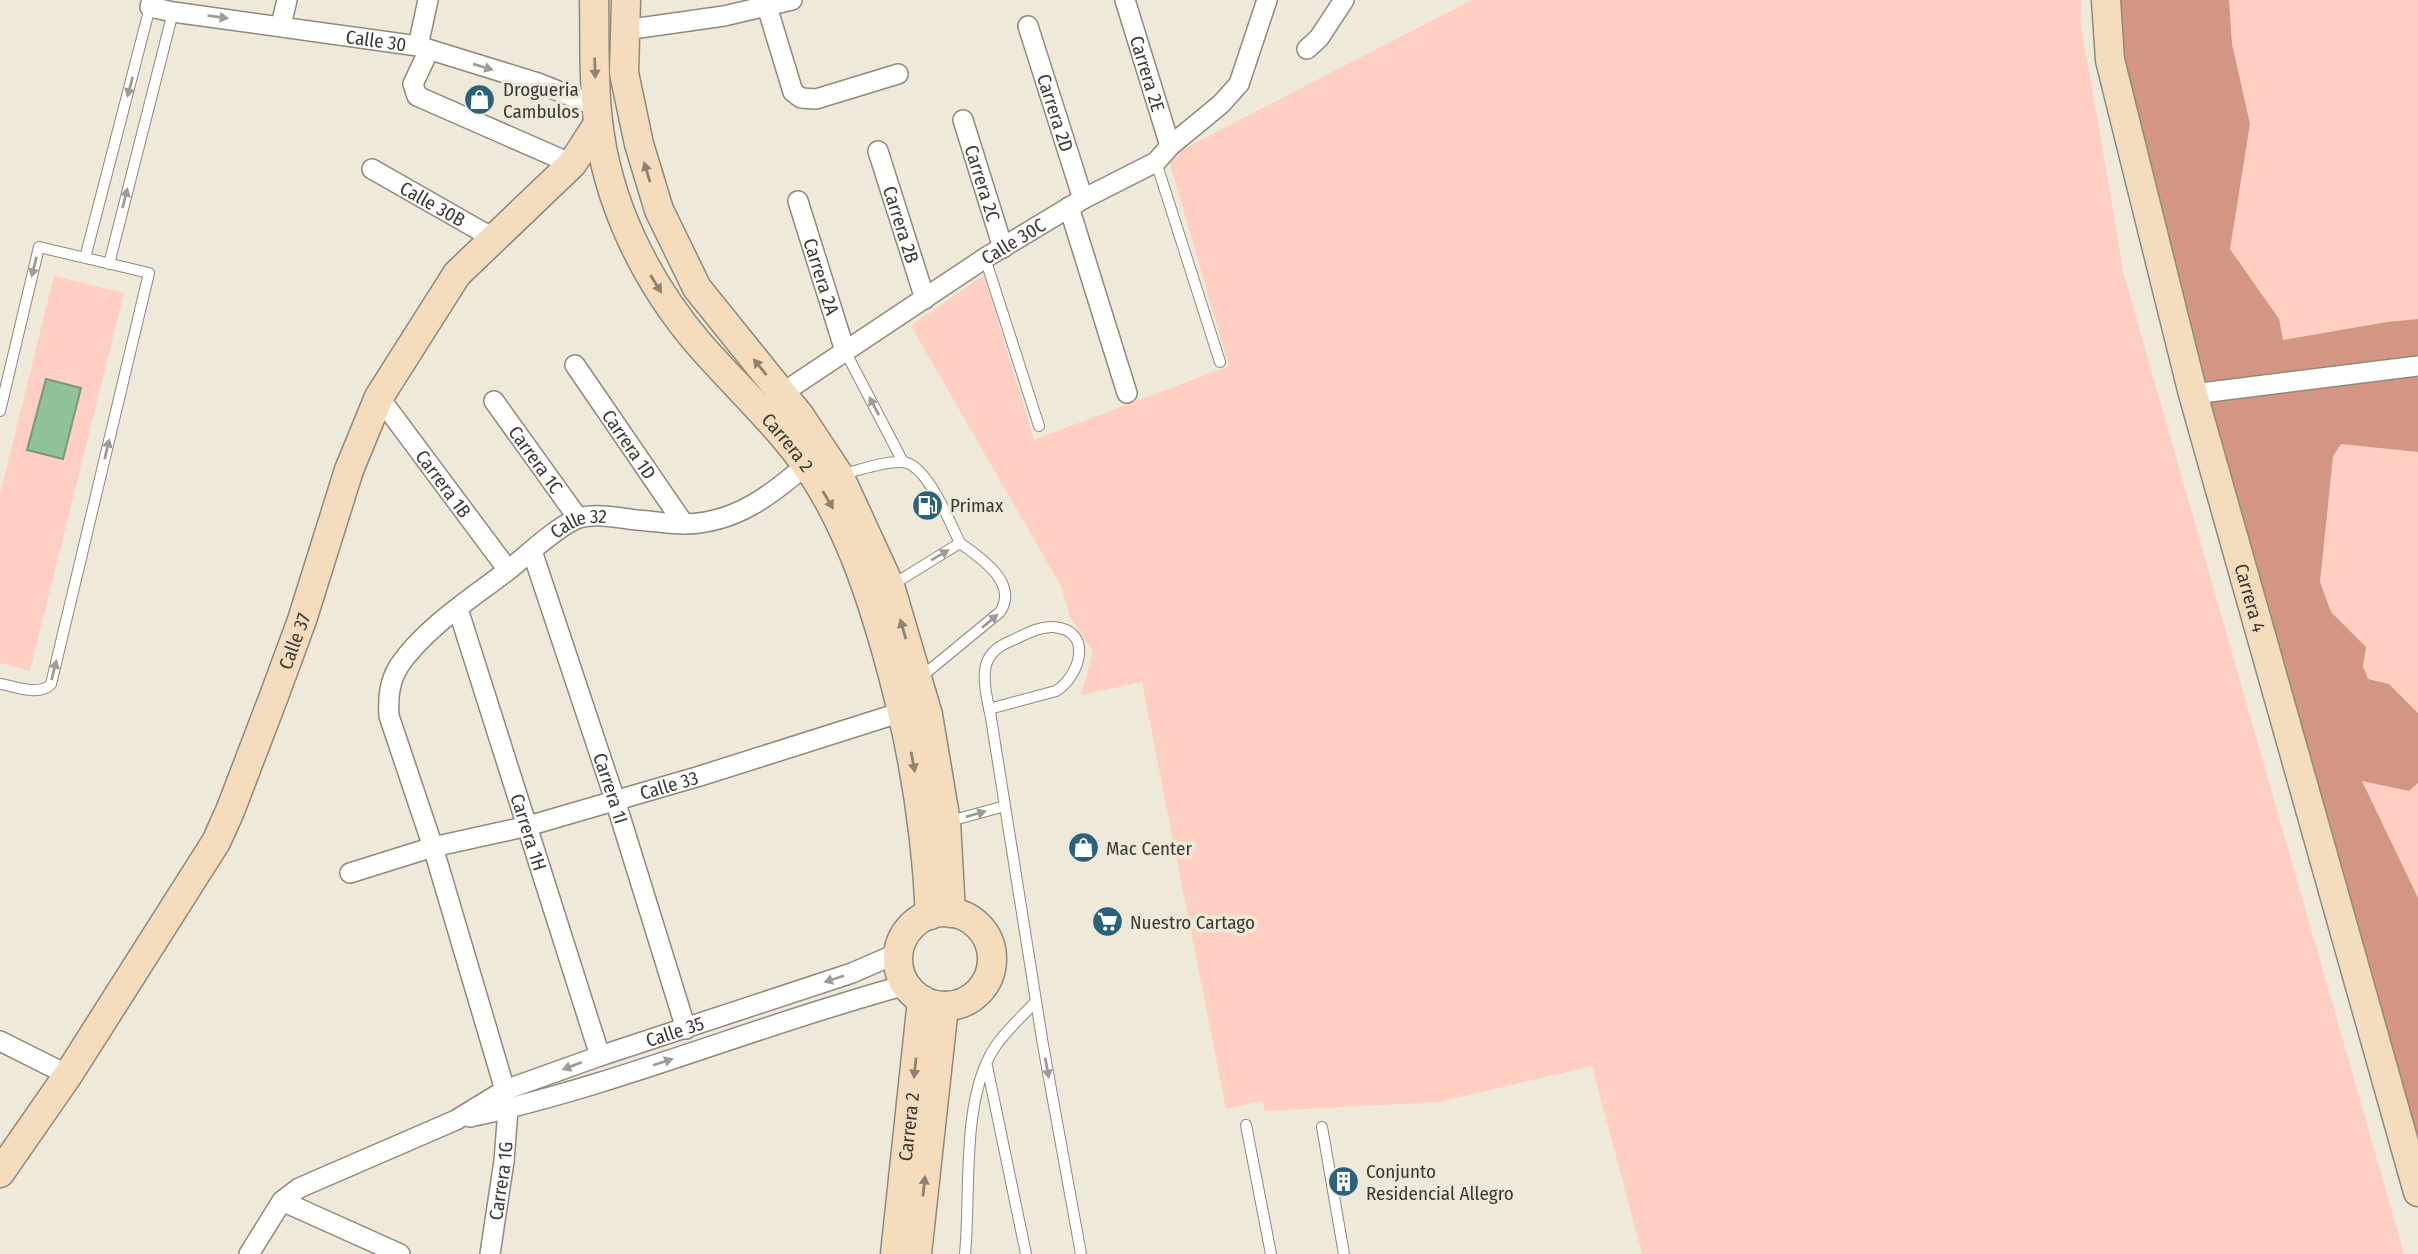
<svg xmlns="http://www.w3.org/2000/svg" width="2418" height="1254" viewBox="0 0 2418 1254" font-family="'Fira Sans Condensed',sans-serif">
<style>
.green{fill:#ffcfc1}
.forest{fill:#d39685}
.water{fill:#91c197;stroke:#779879;stroke-width:2}
.lines{fill:none;stroke-linecap:round;stroke-linejoin:round}
.lane-casing{stroke:#8f8a7c;stroke-width:12}
.street-casing{stroke:#8f8a7c;stroke-width:22}
.secondary-casing{stroke:#8f8a7c;stroke-width:31}
.lane{stroke:#fff;stroke-width:10}
.street{stroke:#fff;stroke-width:19}
.secondary{stroke:#f5dcbd;stroke-width:28}
.oneway{fill:#9d9c99}
.oneway2{fill:#8f8271}
.labels{text-anchor:middle;stroke-width:7;stroke-linejoin:round;paint-order:stroke}
.street-label{font-size:19px;fill:#3b3933;stroke:#eee9d9}
.poi-label{font-size:19px;fill:#3b3933;stroke:#eee9d9;text-anchor:start}
</style>
<rect width="100%" height="100%" fill="#eee9d9"/>
<!-- green -->
<path class="green" d="M 1472,0 L 2082,0 L 2080,19 L 2124,275 L 2404,1254 L 1642,1254 L 1592,1066 L 1439,1102 L 1265,1111 L 1262,1101 L 1226,1109 L 1142,682 L 1081,695 L 1093,652 L 1070,617 L 1061,586 L 911,326 L 984,275 L 1034,440 L 1229,366 L 1168,157 Z
M 2113,0 L 2418,0 L 2418,1192 Z
M 54,276 L 124,293 L 30,671 L 0,663 L 0,494 Z"/>
<!-- forest -->
<path class="forest" d="M 2113,0 L 2229,0 L 2232,44 L 2250,124 L 2230,249 L 2279,319 L 2283,340 L 2387,322 L 2418,319 L 2418,452 L 2341,444 L 2333,456 L 2320,582 L 2331,612 L 2366,647 L 2363,666 L 2368,679 L 2389,684 L 2418,713 L 2418,783 L 2409,791 L 2362,781 L 2418,898 L 2418,1142 L 2154,238 Z"/>
<!-- water -->
<path class="water" d="M 46,379 L 81,388 L 63,459 L 27,450 Z"/>
<g class="lines">
<defs>
<path id="lane" d="M 1156,162 L 1220,362
M 85,258 L 150,7
M 985,258 L 1039,426
M 109,264 L 173,12
M 845,351 L 903,462
M 0,411 L 39,247 L 149,273 L 51,684 C 39,697 15,686 0,684
M 843,474 C 861,470 883,461 902,462 C 927,463 950,523 960,543 L 892,585
M 921,677 L 1000,612 C 1019,583 981,558 960,543
M 989,709 L 1056,691 C 1080,676 1094,631 1054,627 C 1040,626 1026,634 1013,640 C 1001,645 990,651 986,665 C 982,681 988,702 991,718 L 1043,1045 L 1081,1254
M 950,821 L 1005,806
M 987,1066 L 1026,1254
M 1246,1125 L 1271,1254
M 1322,1127 L 1344,1254
M 965,1254 C 971,1193 961,1103 993,1050 C 1004,1032 1022,1017 1036,1001"/>
<g id="street">
<path id="s1" d="M 152,0 L 150,7 L 173,12 L 418,46 L 538,83 L 596,106"/>
<path d="M 765,0 L 793,92 L 801,98 L 816,99 L 898,74"/>
<path id="s2" d="M 1125,0 L 1170,146"/>
<path d="M 281,25 L 287,0"/>
<path id="s3" d="M 1028,26 L 1083,199"/>
<path d="M 625,30 L 724,16 L 792,0"/>
<path d="M 418,46 L 428,0"/>
<path d="M 1307,49 L 1319,38 L 1344,0"/>
<path d="M 429,50 L 413,84 L 417,96 L 572,164"/>
<path id="s4" d="M 963,120 L 1003,248"/>
<path id="s5" d="M 878,151 L 925,299"/>
<path id="s6" d="M 372,169 L 493,238"/>
<path id="s7" d="M 798,201 L 845,351"/>
<path d="M 1069,207 L 1127,393"/>
<path id="s8" d="M 575,365 L 684,524"/>
<path id="s9" d="M 781,394 L 985,258 L 1083,199 L 1156,162 L 1170,146 L 1221,104 L 1239,84 L 1267,0"/>
<path d="M 2193,394 L 2418,366"/>
<path id="s10" d="M 379,397 L 508,570"/>
<path id="s11" d="M 494,401 L 578,518"/>
<path id="s12" d="M 532,551 L 615,800 L 686,1029"/>
<path id="s13" d="M 458,609 L 600,1056"/>
<path id="s14" d="M 350,873 L 433,847 L 528,826 L 700,776 L 902,712"/>
<path d="M 0,1041 L 68,1075"/>
<path id="s15" d="M 505,1090 L 433,847 L 389,716 C 388,698 389,682 399,666 C 424,628 475,596 511,568 C 527,555 560,524 579,518 C 597,513 619,518 637,520 C 653,521 669,524 685,524 C 735,523 770,496 806,465"/>
<path d="M 470,1117 C 619,1085 760,1024 906,985"/>
<path d="M 282,1201 L 400,1254"/>
<path id="s16" d="M 249,1254 L 282,1201 L 299,1188 L 456,1120 L 505,1090 L 600,1056 L 852,973 L 898,953"/>
<path id="s17" d="M 490,1254 L 504,1161 L 508,1109"/>
</g>
<g id="secondary">
<path id="s18" d="M 594,0 C 595,40 593,81 598,121 C 607,203 646,282 699,344 C 740,391 790,435 822,489 C 852,540 870,594 886,650 C 911,737 926,825 930,915"/>
<path d="M 626,0 L 624,73 L 639,144 L 659,210 L 697,288 L 800,416 L 839,475 L 890,586 L 928,715 L 946,822 L 951,913"/>
<path id="s19" d="M 2106,0 L 2110,60 L 2193,394 L 2418,1192"/>
<circle cx="945" cy="959" r="47"/>
<path id="s20" d="M 0,1173 L 68,1075 L 216,842 L 230,811 L 274,696 L 302,620 L 349,470 L 379,397 L 457,274 L 572,164 L 598,124"/>
<path id="s21" d="M 895,1254 L 922,1000"/>
<path d="M 917,1254 L 944,1006"/>
</g>
</defs>
<!-- lane casing -->
<use href="#lane" class="lane-casing"/>
<!-- street casing -->
<use href="#street" class="street-casing"/>
<!-- secondary casing -->
<use href="#secondary" class="secondary-casing"/>
<!-- lane -->
<use href="#lane" class="lane"/>
<!-- street -->
<use href="#street" class="street"/>
<!-- secondary -->
<use href="#secondary" class="secondary"/>
</g>
<!-- one-way arrows -->
<defs><path id="oneway-solid" d="M-6-.8H1V-3.2L6.5 0L1 3.2V.8H-6Z" transform="scale(1.75)"/></defs>
<g class="oneway">
<use href="#oneway-solid" transform="translate(218 17) rotate(7)"/>
<use href="#oneway-solid" transform="translate(483 67) rotate(17)"/>
<use href="#oneway-solid" transform="translate(130 87) rotate(105)"/>
<use href="#oneway-solid" transform="translate(125 198) rotate(-76)"/>
<use href="#oneway-solid" transform="translate(34 267) rotate(104)"/>
<use href="#oneway-solid" transform="translate(874 406) rotate(-118)"/>
<use href="#oneway-solid" transform="translate(107 449) rotate(-77)"/>
<use href="#oneway-solid" transform="translate(940 555) rotate(-31)"/>
<use href="#oneway-solid" transform="translate(990 621) rotate(-40)"/>
<use href="#oneway-solid" transform="translate(54 670) rotate(-76)"/>
<use href="#oneway-solid" transform="translate(976 814) rotate(-16)"/>
<use href="#oneway-solid" transform="translate(834 979) rotate(162)"/>
<use href="#oneway-solid" transform="translate(663 1062) rotate(-18)"/>
<use href="#oneway-solid" transform="translate(572 1066) rotate(159)"/>
<use href="#oneway-solid" transform="translate(1047 1068) rotate(80)"/>
</g>
<g class="oneway2">
<use href="#oneway-solid" transform="translate(595 68) rotate(88)"/>
<use href="#oneway-solid" transform="translate(647 172) rotate(-107)"/>
<use href="#oneway-solid" transform="translate(656 284) rotate(58)"/>
<use href="#oneway-solid" transform="translate(760 367) rotate(-129)"/>
<use href="#oneway-solid" transform="translate(828 500) rotate(60)"/>
<use href="#oneway-solid" transform="translate(903 629) rotate(-106)"/>
<use href="#oneway-solid" transform="translate(913 762) rotate(79)"/>
<use href="#oneway-solid" transform="translate(915 1068) rotate(96)"/>
<use href="#oneway-solid" transform="translate(924 1186) rotate(-84)"/>
</g>
<!-- icons -->
<defs>
<symbol id="shop-disc" viewBox="-11 -11 22 22"><circle r="9.5" fill="#2a627c" stroke="#eee9d9"/><path d="M-5-2.5h2.3a2.7 3.5 0 0 1 5.4 0H5L5.5 6h-11ZM-1.5-2.5h3a1.5 2.3 0 0 0-3 0Z" fill="#fff"/></symbol>
<symbol id="fuel-disc" viewBox="-11 -11 22 22"><circle r="9.5" fill="#2a627c" stroke="#eee9d9"/><path d="M-5.5-6h7V0h2V4h1.3V-2.5L3-4.5l.8-.8L6-3V5H2.5V1h-1V6h-7ZM-4.2-4.7v3.2H.2V-4.7Z" fill="#fff"/></symbol>
<symbol id="supermarket-disc" viewBox="-11 -11 22 22"><circle r="9.5" fill="#2a627c" stroke="#eee9d9"/><path d="M-6-5.5h2.5l.6 2H6L4.5 2H-2.5L-4.4-4H-6ZM-1.5 3.2a1.3 1.3 0 1 0 .1 0ZM3 3.2a1.3 1.3 0 1 0 .1 0Z" fill="#fff"/></symbol>
<symbol id="building-disc" viewBox="-11 -11 22 22"><circle r="9.5" fill="#2a627c" stroke="#eee9d9"/><path d="M-4-6H4V6H1V3H-1V6H-4ZM-2.5-4.3h1.7v1.8h-1.7ZM.8-4.3h1.7v1.8H.8ZM-2.5-1h1.7V.8h-1.7ZM.8-1h1.7V.8H.8Z" fill="#fff"/></symbol>
</defs>
<g fill-rule="evenodd">
<use href="#shop-disc" x="462" y="82" width="35" height="35"/>
<use href="#fuel-disc" x="910" y="488" width="35" height="35"/>
<use href="#shop-disc" x="1066" y="830" width="35" height="35"/>
<use href="#supermarket-disc" x="1090" y="904" width="35" height="35"/>
<use href="#building-disc" x="1326" y="1164" width="35" height="35"/>
</g>
<g class="labels">
<!-- street labels -->
<g class="street-label">
<text dy="7" stroke="none"><textPath href="#s1" startOffset="236">Calle 30</textPath></text>
<text dy="7" stroke="none"><textPath href="#s2" startOffset="77">Carrera 2E</textPath></text>
<text dy="7" stroke="none"><textPath href="#s3" startOffset="91">Carrera 2D</textPath></text>
<text dy="7" stroke="none"><textPath href="#s4" startOffset="66">Carrera 2C</textPath></text>
<text dy="7" stroke="none"><textPath href="#s6" startOffset="70">Calle 30B</textPath></text>
<text dy="7" stroke="none"><textPath href="#s5" startOffset="77">Carrera 2B</textPath></text>
<text dy="7" stroke="none"><textPath href="#s9" startOffset="278">Calle 30C</textPath></text>
<text dy="7" stroke="none"><textPath href="#s7" startOffset="79">Carrera 2A</textPath></text>
<text dy="7" stroke="none"><textPath href="#s18" startOffset="502">Carrera 2</textPath></text>
<text dy="7" stroke="none"><textPath href="#s8" startOffset="96">Carrera 1D</textPath></text>
<text dy="7" stroke="none"><textPath href="#s11" startOffset="72">Carrera 1C</textPath></text>
<text dy="7" stroke="none"><textPath href="#s10" startOffset="108">Carrera 1B</textPath></text>
<text dy="7" stroke="none"><textPath href="#s15" startOffset="676">Calle 32</textPath></text>
<text dy="7" stroke="none"><textPath href="#s19" startOffset="616">Carrera 4</textPath></text>
<text dy="7" stroke="none"><textPath href="#s20" startOffset="611">Calle 37</textPath></text>
<text dy="7" stroke="none"><textPath href="#s14" startOffset="331">Calle 33</textPath></text>
<text dy="7" stroke="none"><textPath href="#s12" startOffset="250">Carrera 1I</textPath></text>
<text dy="7" stroke="none"><textPath href="#s13" startOffset="234">Carrera 1H</textPath></text>
<text dy="7" stroke="none"><textPath href="#s16" startOffset="492">Calle 35</textPath></text>
<text dy="7" stroke="none"><textPath href="#s21" startOffset="128">Carrera 2</textPath></text>
<text dy="7" stroke="none"><textPath href="#s17" startOffset="74">Carrera 1G</textPath></text>
</g>
<!-- poi labels -->
<g class="poi-label">
<text x="503" y="96">Drogueria<tspan x="503" dy="22">Cambulos</tspan></text>
<text x="950" y="512">Primax</text>
<text x="1106" y="855">Mac Center</text>
<text x="1130" y="929">Nuestro Cartago</text>
<text x="1366" y="1178">Conjunto<tspan x="1366" dy="22">Residencial Allegro</tspan></text>
</g>
</g>
</svg>
